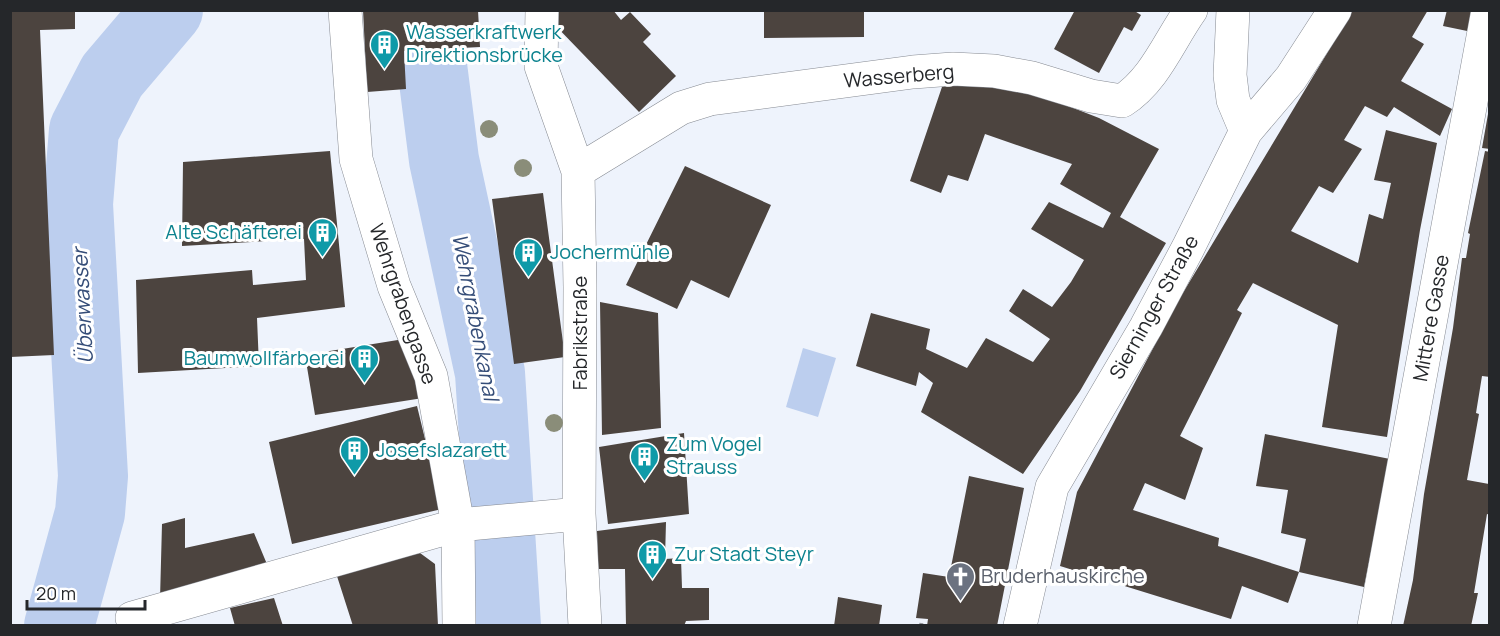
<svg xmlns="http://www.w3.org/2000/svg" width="1500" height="636" viewBox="0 0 1500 636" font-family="Manrope,sans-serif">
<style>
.water{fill:#bcceee}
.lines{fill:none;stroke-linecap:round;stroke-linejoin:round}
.river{stroke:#bcceee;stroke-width:70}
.building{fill:#4c443f}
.street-casing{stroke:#868a92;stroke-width:34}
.path{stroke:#91949b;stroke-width:4;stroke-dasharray:3 4.5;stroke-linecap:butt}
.street{stroke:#fff;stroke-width:33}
.tree{fill:#8a8d79}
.labels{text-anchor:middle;stroke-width:6;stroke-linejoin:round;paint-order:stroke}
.culture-label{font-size:20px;fill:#0d838f;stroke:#fff;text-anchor:start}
.street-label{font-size:20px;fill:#25272a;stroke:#fff}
.worship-label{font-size:20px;fill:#5b616d;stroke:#fff;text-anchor:start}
.water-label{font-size:21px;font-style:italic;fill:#354d78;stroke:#fff}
</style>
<rect width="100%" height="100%" fill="#eef3fc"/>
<!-- water -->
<path class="water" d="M 803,348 L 836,358 L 818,417 L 786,407 Z"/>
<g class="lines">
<!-- river -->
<path class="river" d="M 425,10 L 444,160 L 490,373 L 506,626
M 59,626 L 90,513 L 93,476 L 78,204 L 84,130 L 112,76 L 168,10"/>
</g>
<!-- building -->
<path class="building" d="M 10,10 L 75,10 L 75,29 L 40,30 L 54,355 L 10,357 Z
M 363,10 L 478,10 L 480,47 L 404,51 L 406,89 L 367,92 Z
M 561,10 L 613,10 L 621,20 L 630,12 L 651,34 L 643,42 L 676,76 L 639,112 L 551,21 Z
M 764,10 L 864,10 L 864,37 L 764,38 Z
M 1075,10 L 1133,10 L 1141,15 L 1132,31 L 1124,27 L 1099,73 L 1054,49 Z
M 1353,10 L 1428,10 L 1412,37 L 1424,44 L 1401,81 L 1452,109 L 1440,136 L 1394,107 L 1387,117 L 1365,106 L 1344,140 L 1362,149 L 1333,193 L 1319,186 L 1291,231 L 1358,263 L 1369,214 L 1383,219 L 1391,183 L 1374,180 L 1386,130 L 1437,143 L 1420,230 L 1387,437 L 1322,427 L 1338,325 L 1253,283 L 1237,310 L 1242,313 L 1180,436 L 1203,448 L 1185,500 L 1145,483 L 1133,510 L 1219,538 L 1218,546 L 1299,572 L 1288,603 L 1242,586 L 1231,619 L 1060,566 L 1077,492 L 1178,301 Z
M 1447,10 L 1477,10 L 1472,32 L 1443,26 Z
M 944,81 L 1001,87 L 1045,97 L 1099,118 L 1159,149 L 1120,217 L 1166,243 L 1080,391 L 1023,474 L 921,412 L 933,383 L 919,372 L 916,386 L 856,366 L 871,313 L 930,329 L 926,349 L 967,368 L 986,338 L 1033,362 L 1050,339 L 1009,311 L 1023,289 L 1052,307 L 1071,282 L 1084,260 L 1031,229 L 1049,202 L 1103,228 L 1111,213 L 1060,184 L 1072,164 L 985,134 L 968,181 L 948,175 L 941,193 L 910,181 Z
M 1488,114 L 1490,114 L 1490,149 L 1482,148 Z
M 330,151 L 345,307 L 257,318 L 259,366 L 138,373 L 136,280 L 252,270 L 253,285 L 306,280 L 304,239 L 182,246 L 183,162 Z
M 1485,151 L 1490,152 L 1490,377 L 1482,376 L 1476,413 L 1479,414 L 1467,480 L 1489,484 L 1490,486 L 1490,515 L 1487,514 L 1474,593 L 1478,593 L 1471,626 L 1403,626 L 1413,580 L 1424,494 L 1453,328 L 1462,258 L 1466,258 L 1470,234 L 1468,233 Z
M 685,166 L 771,205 L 729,298 L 691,280 L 677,309 L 626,285 Z
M 543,193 L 565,357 L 514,364 L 492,199 Z
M 600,302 L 658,313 L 661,428 L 602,435 Z
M 404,339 L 423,398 L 315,415 L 305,355 Z
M 417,406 L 442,509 L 292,544 L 269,442 Z
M 684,433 L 689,514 L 608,524 L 599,447 Z
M 1265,434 L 1390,459 L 1364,587 L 1299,572 L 1306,539 L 1281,533 L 1288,490 L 1256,486 Z
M 969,476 L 1024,488 L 997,626 L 927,626 L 928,619 L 916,618 L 923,573 L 949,577 Z
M 185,518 L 185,548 L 254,533 L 269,569 L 160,599 L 162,524 Z
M 666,522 L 665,559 L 681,558 L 682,588 L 709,588 L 709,620 L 686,621 L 684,626 L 626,626 L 625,569 L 598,569 L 597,531 Z
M 420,553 L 435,564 L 438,626 L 353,626 L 336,573 Z
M 838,597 L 882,605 L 879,626 L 834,626 Z
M 274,598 L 283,626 L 235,626 L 230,608 Z"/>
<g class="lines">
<defs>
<path id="street" d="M 345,10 L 356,159 L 394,286 L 431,376 L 458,525 L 459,626
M 542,10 L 541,66 L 578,171 L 580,287 L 579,514 L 585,626
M 1233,10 L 1230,75 L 1233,100 L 1246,131
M 578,171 L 681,108 L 710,99 L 913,72 L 953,69 L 994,71 L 1032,78 L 1091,96 L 1122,101 C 1155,80 1169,41 1191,10
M 132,618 L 458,525 L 579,514
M 1020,626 L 1052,487 L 1146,327 L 1188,248 L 1246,131 L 1291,78 L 1335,10
M 1374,626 L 1488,10"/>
</defs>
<!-- street casing -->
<use href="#street" class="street-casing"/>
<!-- path -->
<path class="path" d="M 921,626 L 922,619"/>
<!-- street -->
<use href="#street" class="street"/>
</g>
<!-- trees -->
<g class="tree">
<circle cx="489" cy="129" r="9"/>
<circle cx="523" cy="168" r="9"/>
<circle cx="554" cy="423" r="9"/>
</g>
<!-- icons -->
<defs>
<symbol id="building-pin" viewBox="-11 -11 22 30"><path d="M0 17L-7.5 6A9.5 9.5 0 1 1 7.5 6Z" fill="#0f9aa8" stroke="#fff"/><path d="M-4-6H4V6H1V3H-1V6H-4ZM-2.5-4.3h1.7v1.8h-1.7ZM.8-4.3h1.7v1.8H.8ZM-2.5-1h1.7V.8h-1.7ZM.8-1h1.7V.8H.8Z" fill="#fff"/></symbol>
<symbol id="church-pin" viewBox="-11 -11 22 30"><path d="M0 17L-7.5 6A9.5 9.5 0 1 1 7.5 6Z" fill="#6b7280" stroke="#fff"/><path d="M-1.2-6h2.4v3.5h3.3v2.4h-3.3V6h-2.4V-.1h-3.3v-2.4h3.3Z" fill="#fff"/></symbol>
</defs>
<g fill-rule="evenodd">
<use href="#building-pin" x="368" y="28" width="33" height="45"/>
<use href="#building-pin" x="306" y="216" width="33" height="45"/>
<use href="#building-pin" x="512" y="236" width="33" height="45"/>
<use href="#building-pin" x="348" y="342" width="33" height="45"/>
<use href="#building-pin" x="338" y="434" width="33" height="45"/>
<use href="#building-pin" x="628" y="440" width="33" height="45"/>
<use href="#building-pin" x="636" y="538" width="33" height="45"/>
<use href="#church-pin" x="944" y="560" width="33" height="45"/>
</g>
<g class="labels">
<!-- culture labels -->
<g class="culture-label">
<text x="406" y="39">Wasserkraftwerk<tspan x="406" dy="23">Direktionsbrücke</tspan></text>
<text x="302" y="239" text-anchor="end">Alte Schäfterei</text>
<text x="550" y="259">Jochermühle</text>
<text x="344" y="365" text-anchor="end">Baumwollfärberei</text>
<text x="666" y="451">Zum Vogel<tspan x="666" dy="23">Strauss</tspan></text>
<text x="376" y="457">Josefslazarett</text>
<text x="674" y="561">Zur Stadt Steyr</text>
</g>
<!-- street labels -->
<g class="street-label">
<text transform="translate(899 76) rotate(-5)" y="7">Wasserberg</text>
<text transform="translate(403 304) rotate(71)" y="7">Wehrgrabengasse</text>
<text transform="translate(1154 307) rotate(-61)" y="7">Sierninger Straße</text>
<text transform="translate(1431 318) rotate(-80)" y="7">Mittere Gasse</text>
<text transform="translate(580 333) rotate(-90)" y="7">Fabrikstraße</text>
</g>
<!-- worship labels -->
<g class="worship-label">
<text x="981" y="583">Bruderhauskirche</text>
</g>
<!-- water labels -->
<g class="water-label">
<text transform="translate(83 306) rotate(-93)" y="7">Überwasser</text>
<text transform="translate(475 317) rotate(79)" y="7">Wehrgrabenkanal</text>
</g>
</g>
<!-- border -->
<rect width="1500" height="636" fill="none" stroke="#25272a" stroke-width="24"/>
<!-- scale -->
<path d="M27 600v9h118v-9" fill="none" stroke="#25272a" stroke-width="3"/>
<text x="36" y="600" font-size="18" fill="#25272a" stroke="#ffffff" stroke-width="4.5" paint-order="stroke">20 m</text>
</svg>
